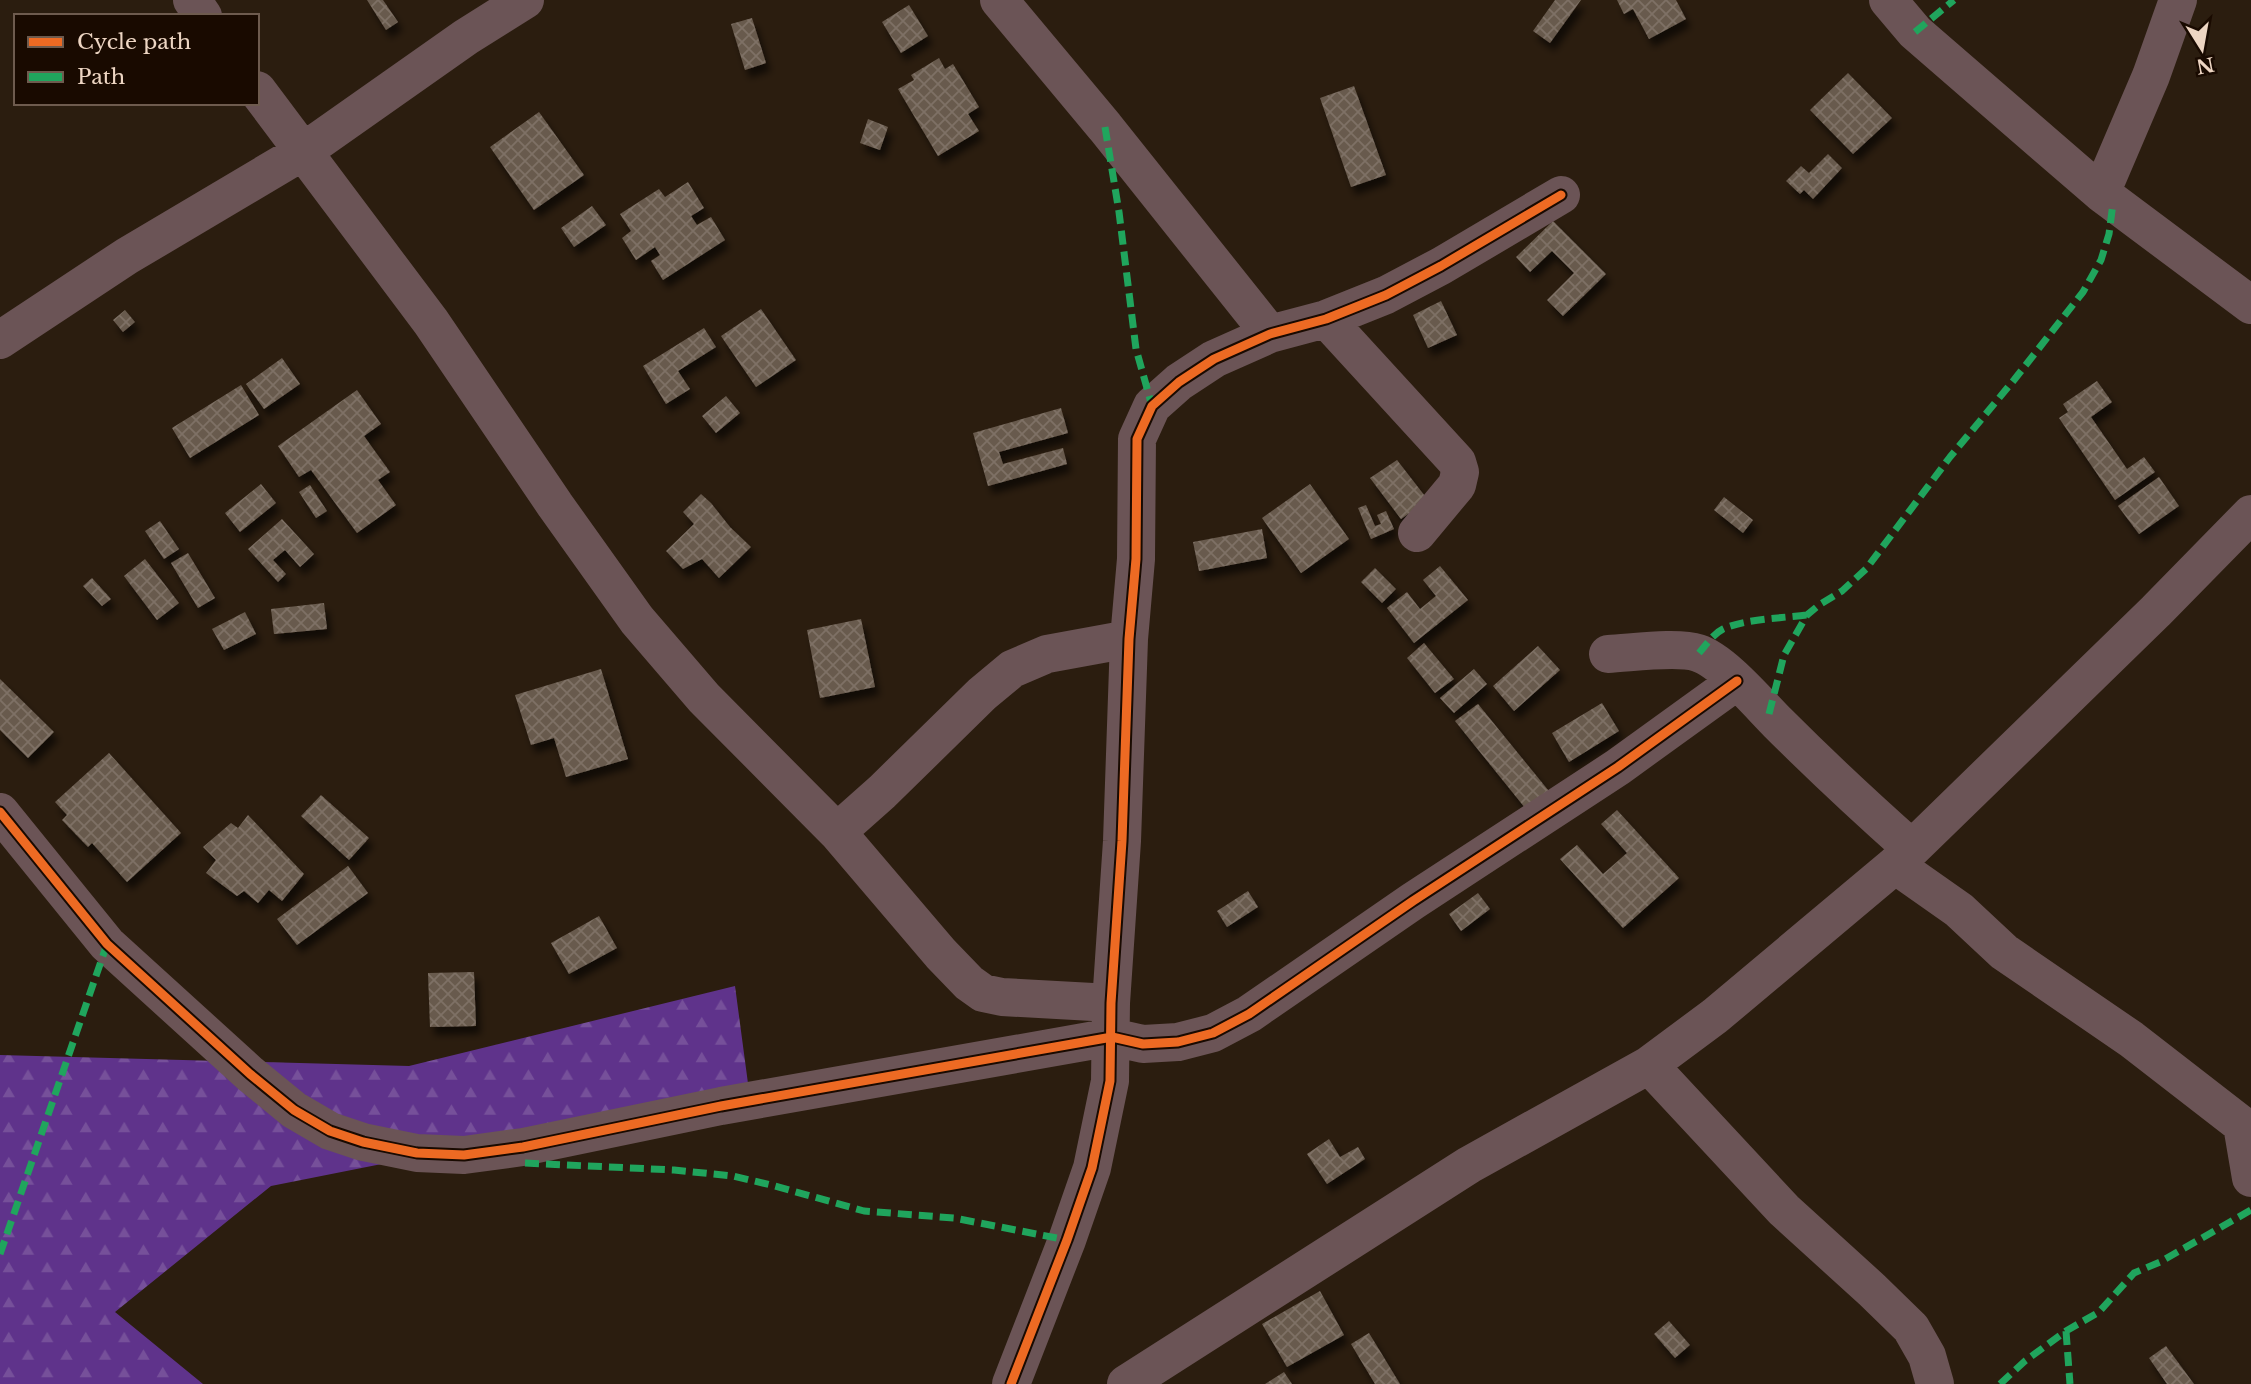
<svg xmlns="http://www.w3.org/2000/svg" width="2251" height="1384" viewBox="0 0 2251 1384" font-family="'Libre Baskerville',serif">
<style>
.forest{fill:url(#forest-firs)}
.building{fill:url(#building-cross-hatch);filter:url(#shadow)}
.lines{fill:none;stroke-linecap:round;stroke-linejoin:round}
.minor{stroke:#6b5456;stroke-width:38}
.quiet{stroke:#20a55d;stroke-width:7;stroke-dasharray:14 7;stroke-linecap:butt}
.cycleway-casing{stroke:#190a00;stroke-width:13}
.cycleway{stroke:#ed6a23;stroke-width:9}
</style>
<defs>
<pattern id="forest-firs" width="22" height="20" patternUnits="userSpaceOnUse" patternTransform="scale(1.75)"><rect width="22" height="20" fill="#5f338b"/><path d="M5 1l3.5 6h-7zM16 11l3.5 6h-7z" fill="#76509a"/></pattern>
<pattern id="building-cross-hatch" width="8" height="8" patternUnits="userSpaceOnUse" patternTransform="scale(1.75)"><rect width="8" height="8" fill="#685a4d"/><path d="M0 0l8 8M0 8l8-8" fill="none" stroke="#7e7165"/></pattern>
<filter id="shadow"><feDropShadow dx="4.5" dy="8" stdDeviation="3.5" flood-color="#0009"/></filter>
</defs>
<rect width="100%" height="100%" fill="#2b1d0f"/>
<!-- forest -->
<path class="forest" d="M 735,986 L 749,1091 L 271,1186 L 115,1312 L 203,1384 L 0,1384 L 0,1055 L 409,1066 Z"/>
<!-- building -->
<path class="building" d="M 367,0 L 383,0 L 398,22 L 386,30 Z
M 1555,0 L 1581,0 L 1550,43 L 1533,31 Z
M 1617,0 L 1676,0 L 1686,19 L 1649,39 L 1633,9 L 1624,14 Z
M 909,5 L 928,36 L 901,53 L 882,22 Z
M 752,18 L 766,63 L 745,70 L 731,24 Z
M 939,58 L 945,69 L 953,64 L 979,107 L 968,114 L 979,131 L 938,156 L 898,89 L 914,80 L 911,75 Z
M 1848,73 L 1892,118 L 1853,154 L 1810,110 Z
M 1354,86 L 1386,175 L 1351,187 L 1320,98 Z
M 539,112 L 584,175 L 534,210 L 490,147 Z
M 868,119 L 888,127 L 880,150 L 860,143 Z
M 1828,154 L 1842,168 L 1813,199 L 1804,190 L 1800,194 L 1786,181 L 1801,166 L 1809,173 Z
M 688,182 L 704,208 L 691,216 L 697,225 L 711,217 L 725,240 L 663,280 L 651,261 L 660,255 L 655,247 L 636,260 L 622,238 L 631,231 L 620,214 L 659,189 L 665,197 Z
M 592,206 L 606,225 L 574,247 L 561,228 Z
M 1553,221 L 1606,274 L 1563,316 L 1547,300 L 1574,273 L 1552,251 L 1530,272 L 1516,257 Z
M 1441,301 L 1457,335 L 1428,348 L 1413,315 Z
M 761,309 L 796,360 L 756,387 L 721,336 Z
M 125,310 L 135,322 L 123,332 L 113,320 Z
M 704,328 L 716,347 L 678,371 L 690,389 L 666,404 L 643,366 Z
M 282,358 L 300,384 L 264,409 L 246,384 Z
M 2097,381 L 2112,402 L 2091,417 L 2127,469 L 2144,457 L 2155,472 L 2115,500 L 2059,418 L 2068,412 L 2063,404 Z
M 241,385 L 259,415 L 190,458 L 172,428 Z
M 357,390 L 381,424 L 364,436 L 390,472 L 378,480 L 396,505 L 357,533 L 311,470 L 299,477 L 278,446 Z
M 726,396 L 740,413 L 716,433 L 702,416 Z
M 1061,408 L 1068,433 L 999,452 L 1003,464 L 1063,448 L 1067,464 L 988,486 L 973,433 Z
M 1397,460 L 1428,500 L 1401,519 L 1370,478 Z
M 2159,477 L 2179,506 L 2139,534 L 2118,506 Z
M 261,484 L 276,503 L 240,532 L 225,513 Z
M 1310,484 L 1349,539 L 1301,573 L 1262,518 Z
M 310,485 L 327,511 L 316,518 L 299,492 Z
M 701,494 L 711,503 L 730,527 L 751,547 L 719,578 L 702,559 L 683,569 L 666,551 L 694,524 L 683,512 Z
M 1724,497 L 1753,520 L 1743,533 L 1714,510 Z
M 1366,505 L 1375,526 L 1381,524 L 1377,515 L 1386,511 L 1394,529 L 1371,539 L 1358,508 Z
M 282,519 L 314,554 L 300,567 L 285,550 L 273,560 L 286,574 L 278,582 L 248,549 Z
M 160,521 L 179,549 L 164,559 L 145,531 Z
M 1262,529 L 1267,558 L 1199,571 L 1193,542 Z
M 188,553 L 215,598 L 198,608 L 171,563 Z
M 145,559 L 179,603 L 157,620 L 124,576 Z
M 1440,566 L 1468,600 L 1414,643 L 1387,608 L 1407,592 L 1420,609 L 1436,596 L 1423,580 Z
M 1375,568 L 1396,589 L 1382,603 L 1361,582 Z
M 92,578 L 111,599 L 102,606 L 83,586 Z
M 324,603 L 327,629 L 274,634 L 271,609 Z
M 245,612 L 256,634 L 224,650 L 212,629 Z
M 861,619 L 875,687 L 820,698 L 807,630 Z
M 1424,643 L 1454,679 L 1435,693 L 1407,658 Z
M 1538,646 L 1560,670 L 1514,711 L 1493,686 Z
M 601,669 L 628,759 L 566,777 L 554,738 L 531,745 L 515,695 Z
M 1474,669 L 1487,684 L 1454,713 L 1440,698 Z
M 0,679 L 54,732 L 28,758 L 0,730 Z
M 1602,703 L 1619,731 L 1569,762 L 1552,733 Z
M 1478,704 L 1557,801 L 1534,819 L 1455,721 Z
M 109,753 L 181,833 L 127,882 L 92,843 L 88,847 L 62,820 L 67,815 L 55,802 Z
M 321,795 L 369,838 L 349,860 L 301,816 Z
M 1617,810 L 1679,878 L 1623,928 L 1560,859 L 1577,845 L 1603,874 L 1627,853 L 1601,824 Z
M 248,815 L 304,874 L 282,901 L 269,890 L 258,903 L 244,891 L 237,896 L 206,873 L 216,860 L 203,847 L 231,823 L 238,828 Z
M 348,866 L 368,893 L 297,945 L 277,919 Z
M 1248,891 L 1258,907 L 1227,927 L 1217,911 Z
M 1478,893 L 1490,909 L 1461,931 L 1449,914 Z
M 599,916 L 617,948 L 569,974 L 551,943 Z
M 474,972 L 476,1026 L 430,1027 L 428,973 Z
M 1329,1139 L 1340,1157 L 1358,1147 L 1365,1159 L 1327,1184 L 1307,1154 Z
M 1320,1291 L 1344,1335 L 1287,1367 L 1262,1324 Z
M 1669,1321 L 1690,1345 L 1675,1358 L 1654,1334 Z
M 1369,1333 L 1400,1384 L 1375,1384 L 1351,1344 Z
M 2166,1346 L 2194,1384 L 2167,1384 L 2149,1358 Z
M 1284,1372 L 1292,1384 L 1265,1384 Z"/>
<g class="lines">
<!-- minor -->
<path class="minor" d="M 192,0 L 203,16
M 999,0 L 1105,127 L 1270,334
M 1888,0 L 1915,32 L 2101,193 L 2251,305
M 257,90 L 431,322 L 555,505 L 637,620 L 704,698 L 837,832 L 941,954 L 969,983 L 983,993 L 1002,997 L 1111,1003
M 2101,193 L 2151,76 L 2178,0
M 1326,319 L 1457,462 L 1460,472 L 1457,485 L 1417,533
M 0,340 L 127,256 L 304,151 L 466,37 L 525,0
M 1608,654 C 1631,653 1677,646 1698,653 C 1723,661 1759,704 1778,723 C 1821,766 1865,807 1910,847
M 0,812 L 107,944 L 250,1074 L 294,1110 L 330,1131 L 363,1142 L 417,1153 L 464,1155 L 523,1147 L 721,1106 L 1112,1037 L 1143,1044 L 1178,1042 L 1213,1033 L 1249,1014 L 1413,901 L 1618,767 L 1737,681
M 837,832 L 882,792 L 982,694 L 1012,669 L 1047,654 L 1129,639
M 1895,865 L 1959,910 L 2004,952 L 2131,1039 L 2242,1125 L 2251,1128
M 1649,1065 L 1784,1210 L 1872,1290 L 1911,1328 L 1927,1356 L 1935,1384
M 2242,1125 L 2251,1178
M 1011,1384 L 1067,1240 L 1092,1168 L 1110,1081 L 1111,1003 L 1122,841 L 1129,639 L 1136,559 L 1137,439 L 1152,406 L 1179,382 L 1214,359 L 1270,334 L 1326,319 L 1386,295 L 1441,266 L 1561,195
M 1126,1384 L 1469,1165 L 1649,1065 L 1715,1016 L 1895,865 L 2156,611 L 2251,514"/>
<!-- quiet -->
<path class="quiet" d="M 1915,32 L 1954,0
M 1105,127 L 1119,212 L 1136,349 L 1152,406
M 1699,653 C 1706,645 1713,634 1723,629 C 1745,619 1782,618 1807,615
M 1769,714 L 1784,655 L 1807,615 L 1819,605 L 1842,591 L 1866,569 L 1950,457 L 2014,380 L 2083,292 L 2101,260 L 2109,234 L 2113,203
M 525,1163 L 674,1170 L 733,1176 L 775,1186 L 864,1211 L 954,1218 L 1067,1240
M 0,1254 L 107,944
M 2066,1331 L 2070,1384
M 2000,1384 L 2025,1361 L 2066,1331 L 2099,1312 L 2134,1273 L 2160,1262 L 2251,1210"/>
<defs>
<path id="cycleway" d="M 0,812 L 107,944 L 250,1074 L 294,1110 L 330,1131 L 363,1142 L 417,1153 L 464,1155 L 523,1147 L 721,1106 L 1112,1037 L 1143,1044 L 1178,1042 L 1213,1033 L 1249,1014 L 1413,901 L 1618,767 L 1737,681
M 1011,1384 L 1067,1240 L 1092,1168 L 1110,1081 L 1111,1003 L 1122,841 L 1129,639 L 1136,559 L 1137,439 L 1152,406 L 1179,382 L 1214,359 L 1270,334 L 1326,319 L 1386,295 L 1441,266 L 1561,195"/>
</defs>
<!-- cycleway casing -->
<use href="#cycleway" class="cycleway-casing"/>
<!-- cycleway -->
<use href="#cycleway" class="cycleway"/>
</g>
<!-- legend -->
<rect x="14" y="14" width="245" height="91" fill="#190a00" stroke="#6e5b4e" stroke-width="2"/>
<rect x="28" y="37" width="35" height="10" fill="#ed6a23" stroke="#6e5b4e" stroke-width="2"/>
<text x="77" y="49" font-size="21" fill="#edd5c2">Cycle path</text>
<rect x="28" y="72" width="35" height="10" fill="#20a55d" stroke="#6e5b4e" stroke-width="2"/>
<text x="77" y="84" font-size="21" fill="#edd5c2">Path</text>
<!-- north arrow -->
<g transform="translate(2202 49) rotate(169)" stroke="#190a00" stroke-width="5" paint-order="stroke">
<path d="M0-5L12 26L0 18L-12 26Z" fill="#edd5c2"/>
<text y="-10" font-size="19" font-weight="bold" text-anchor="middle" fill="#edd5c2">N</text>
</g>
</svg>
